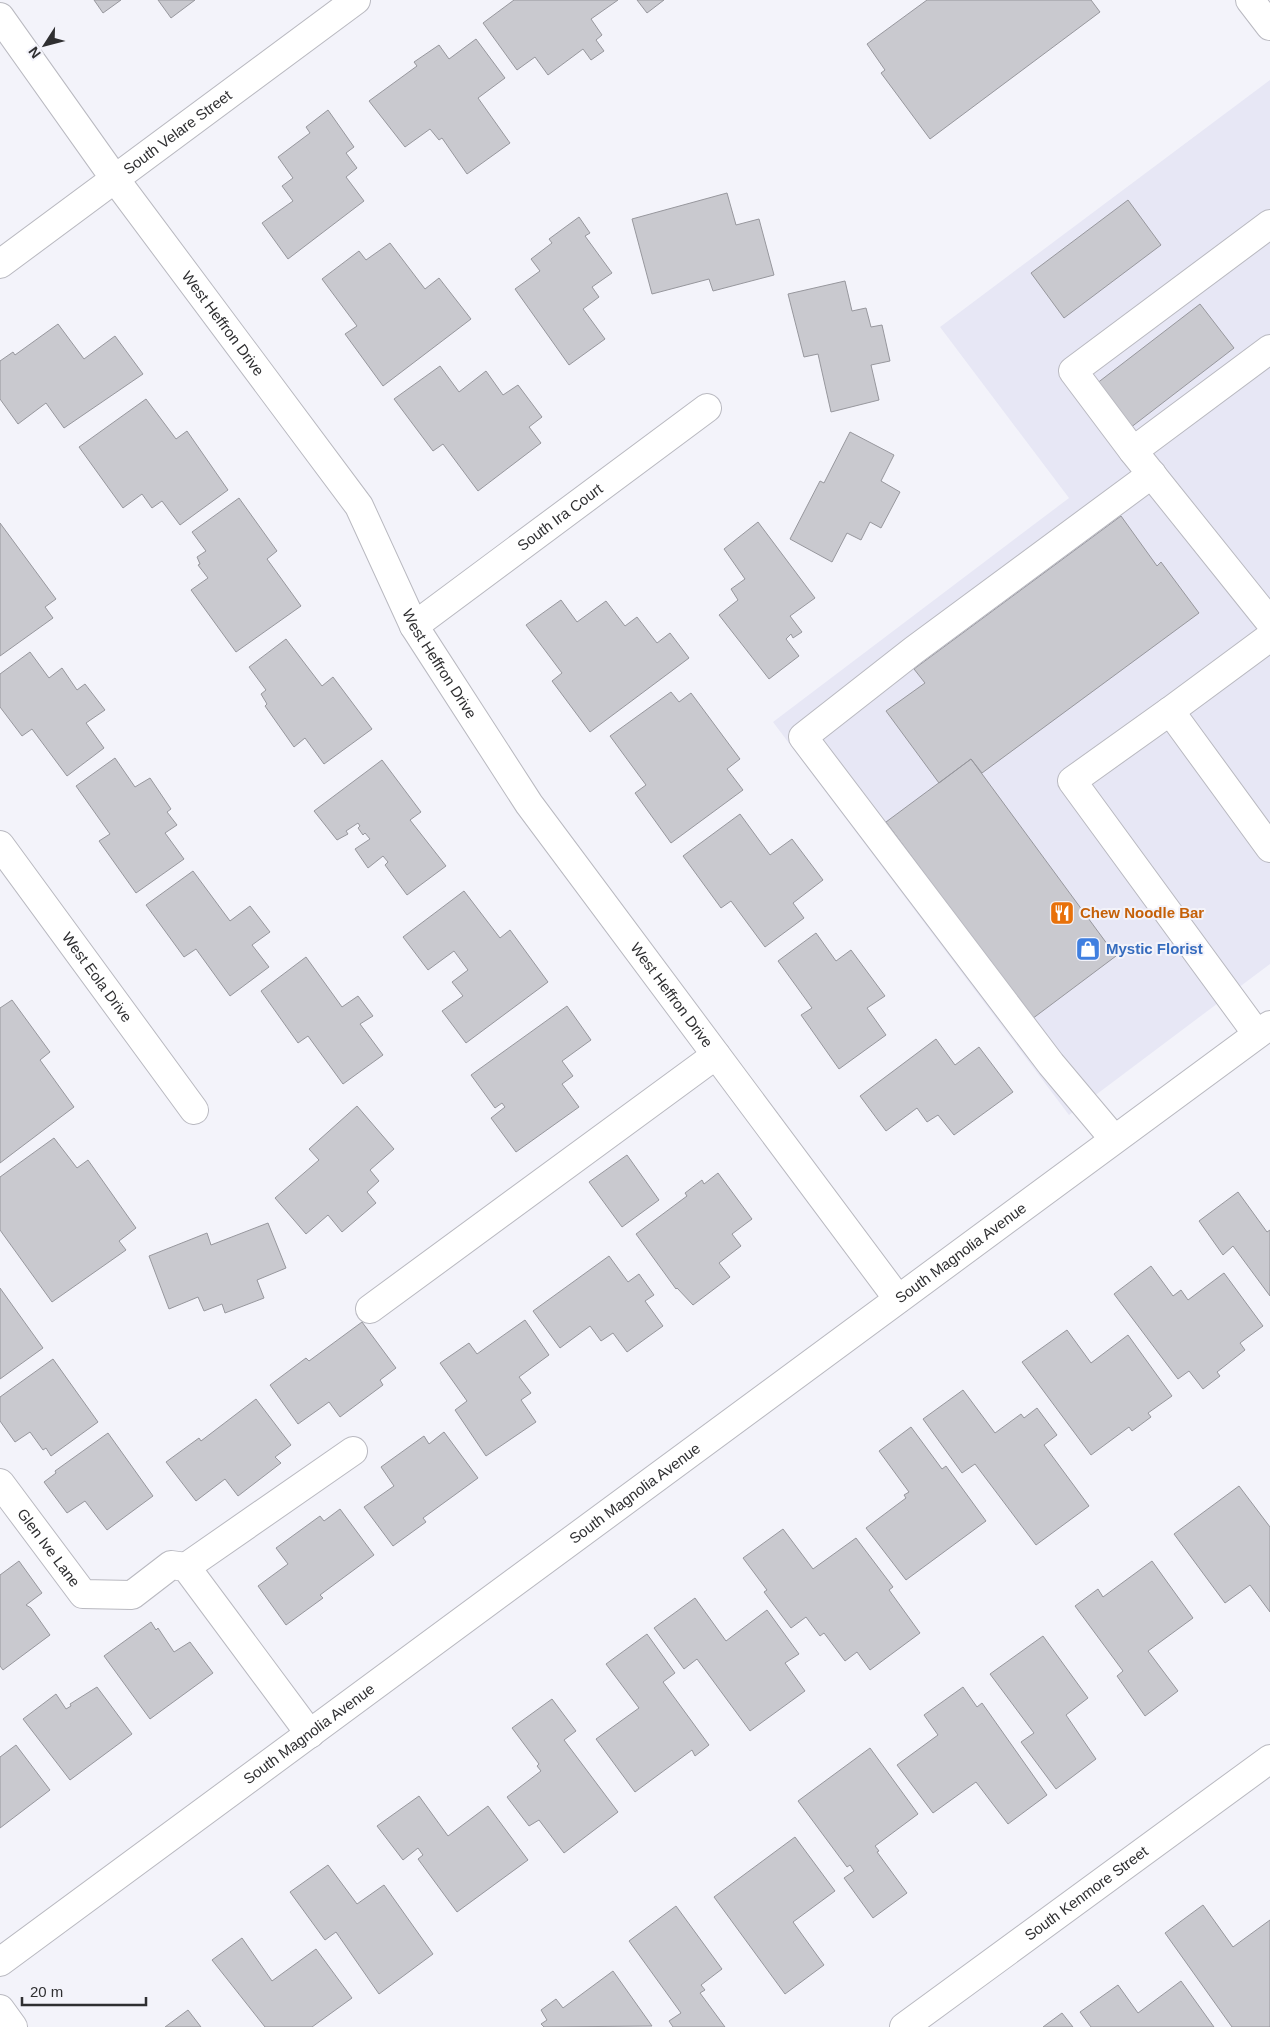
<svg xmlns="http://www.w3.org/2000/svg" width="1270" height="2027" viewBox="0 0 1270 2027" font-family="Arial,sans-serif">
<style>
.built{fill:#e7e7f5}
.building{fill:#c9c9cf;stroke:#97979d}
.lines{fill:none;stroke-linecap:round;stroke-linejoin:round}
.minor-casing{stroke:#b9b9c0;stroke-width:30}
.major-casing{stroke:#b9b9c0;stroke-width:30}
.minor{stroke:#fff;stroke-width:28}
.major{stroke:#fff;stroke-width:28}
.labels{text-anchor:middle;stroke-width:4;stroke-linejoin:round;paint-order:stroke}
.street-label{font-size:15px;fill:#2f2f31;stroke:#f3f3fa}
.food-label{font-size:15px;font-weight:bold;fill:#c56008;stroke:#f3f3fa;text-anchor:start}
.shop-label{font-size:15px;font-weight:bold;fill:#366cbe;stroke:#f3f3fa;text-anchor:start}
</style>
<rect width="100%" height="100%" fill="#f3f3fa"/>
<!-- built -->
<path class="built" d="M 1270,80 L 1270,964 L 1069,1115 L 773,722 L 1069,498 L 940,327 Z"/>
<!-- building -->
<path class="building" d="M 94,0 L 121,0 L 103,13 Z
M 158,0 L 195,0 L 171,18 Z
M 514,0 L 618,0 L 591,19 L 602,35 L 596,40 L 604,51 L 591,60 L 583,49 L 548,75 L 535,57 L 517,70 L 483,23 Z
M 637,0 L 664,0 L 647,13 Z
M 927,0 L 1091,0 L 1100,12 L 930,139 L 881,73 L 885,70 L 867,44 Z
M 476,39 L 505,78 L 478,98 L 510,143 L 467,174 L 442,138 L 439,140 L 430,129 L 405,147 L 369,101 L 417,66 L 414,62 L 439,45 L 449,59 Z
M 328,110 L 354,147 L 346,153 L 357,168 L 346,177 L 364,201 L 288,259 L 262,223 L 293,201 L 282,186 L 293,178 L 278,157 L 310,133 L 306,127 Z
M 727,193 L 736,225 L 759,219 L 774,275 L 713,291 L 709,279 L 652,294 L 632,219 Z
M 1128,200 L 1161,245 L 1064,318 L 1031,273 Z
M 579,217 L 590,233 L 585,236 L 612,273 L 592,287 L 599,297 L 583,309 L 605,339 L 569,365 L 515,289 L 540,271 L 531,259 L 552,243 L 549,239 Z
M 390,243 L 425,289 L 439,278 L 471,319 L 383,386 L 345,334 L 357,326 L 322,279 L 359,251 L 366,260 Z
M 845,281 L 852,311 L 866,308 L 871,327 L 882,325 L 890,361 L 871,365 L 879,400 L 831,412 L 818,354 L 804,357 L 788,294 Z
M 1200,304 L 1234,348 L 1130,428 L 1096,384 Z
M 58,324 L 84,359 L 115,336 L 143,374 L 64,428 L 46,403 L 18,424 L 0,399 L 0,361 L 13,352 L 15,355 Z
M 440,366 L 459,392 L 486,371 L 503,395 L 518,385 L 542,417 L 529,427 L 541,443 L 478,491 L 443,444 L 433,451 L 394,399 Z
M 146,399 L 176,439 L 187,431 L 228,490 L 180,525 L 162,501 L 152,508 L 142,494 L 123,508 L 79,447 Z
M 850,432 L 894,455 L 881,481 L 900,492 L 881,528 L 870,522 L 861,540 L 847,533 L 832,562 L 790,539 L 820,481 L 824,483 Z
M 239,498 L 277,551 L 267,559 L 301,606 L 236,652 L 191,590 L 208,578 L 198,565 L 200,564 L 197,557 L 206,551 L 192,532 Z
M 1121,516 L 1157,566 L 1161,562 L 1199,613 L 982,773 L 971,759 L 939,783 L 886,711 L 925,683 L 914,669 Z
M 758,522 L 815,598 L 790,616 L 802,632 L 793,638 L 791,634 L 786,639 L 799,656 L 769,679 L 719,615 L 738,600 L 731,589 L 745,579 L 724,549 Z
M 0,523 L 56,599 L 45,607 L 53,618 L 0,656 Z
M 561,600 L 577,622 L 606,601 L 625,626 L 637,617 L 657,643 L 670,633 L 689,658 L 590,732 L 552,681 L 562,673 L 526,625 Z
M 286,639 L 322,686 L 333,677 L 372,729 L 324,764 L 305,738 L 294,747 L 265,706 L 267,704 L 261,694 L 266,690 L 249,667 Z
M 30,652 L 49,678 L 62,668 L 77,690 L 85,684 L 105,710 L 86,723 L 104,748 L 67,776 L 32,729 L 22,736 L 0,707 L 0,674 Z
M 671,692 L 679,702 L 691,693 L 740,759 L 727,769 L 743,790 L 671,843 L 635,793 L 646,785 L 610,736 Z
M 115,758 L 135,787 L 150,778 L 171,809 L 167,812 L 177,825 L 165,833 L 184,859 L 136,893 L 99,841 L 110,834 L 76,786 Z
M 971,759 L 1116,956 L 1032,1019 L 886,822 Z
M 382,760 L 421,812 L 410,820 L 446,866 L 407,895 L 385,865 L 388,862 L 383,856 L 368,868 L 355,849 L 370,839 L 365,833 L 363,835 L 358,828 L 360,826 L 358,823 L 346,831 L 348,834 L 337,840 L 314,811 Z
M 740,814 L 770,855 L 792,839 L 823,880 L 793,903 L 804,918 L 765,947 L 731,901 L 721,908 L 683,856 Z
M 193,871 L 230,921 L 250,906 L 270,932 L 252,945 L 269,967 L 230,996 L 196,949 L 184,957 L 146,905 Z
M 464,891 L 500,938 L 510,930 L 548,982 L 466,1043 L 442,1011 L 463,996 L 452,982 L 468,970 L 454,951 L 428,970 L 403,937 Z
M 816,933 L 836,961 L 851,950 L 885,996 L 867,1008 L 886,1035 L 839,1069 L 801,1015 L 812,1008 L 778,961 Z
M 306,957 L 342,1007 L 358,996 L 373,1016 L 360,1024 L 383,1055 L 343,1084 L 308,1036 L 298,1043 L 261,991 Z
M 12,1000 L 50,1052 L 40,1060 L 74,1107 L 0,1163 L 0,1008 Z
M 567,1006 L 591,1040 L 562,1061 L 573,1076 L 562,1084 L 579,1107 L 516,1152 L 491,1118 L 505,1107 L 502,1103 L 495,1108 L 471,1075 Z
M 936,1039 L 955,1065 L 979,1047 L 1013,1092 L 954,1135 L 938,1115 L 927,1122 L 917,1108 L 886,1131 L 860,1096 Z
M 357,1106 L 394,1149 L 370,1170 L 379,1181 L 367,1192 L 376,1203 L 342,1232 L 328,1215 L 306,1234 L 275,1198 L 319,1160 L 309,1149 Z
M 54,1138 L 77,1168 L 88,1160 L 136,1228 L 119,1241 L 126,1250 L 52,1302 L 0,1230 L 0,1177 Z
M 627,1155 L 659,1200 L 622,1227 L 589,1182 Z
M 718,1173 L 752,1219 L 732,1234 L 741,1246 L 719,1263 L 730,1277 L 693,1305 L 677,1288 L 676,1289 L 636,1234 L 687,1196 L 685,1193 L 702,1180 L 704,1184 Z
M 1238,1192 L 1267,1232 L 1270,1230 L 1270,1296 L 1233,1246 L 1223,1255 L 1199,1221 Z
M 268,1223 L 286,1268 L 257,1280 L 264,1298 L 225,1313 L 222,1304 L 204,1311 L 198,1297 L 169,1309 L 149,1256 L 207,1233 L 211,1245 Z
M 609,1256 L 628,1282 L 639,1274 L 654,1295 L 645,1301 L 663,1326 L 627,1352 L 613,1333 L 601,1341 L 590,1326 L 560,1348 L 533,1311 Z
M 1151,1266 L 1173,1296 L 1181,1290 L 1188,1300 L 1224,1273 L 1263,1326 L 1240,1343 L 1245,1350 L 1217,1372 L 1220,1376 L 1203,1389 L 1189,1371 L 1178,1379 L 1114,1294 Z
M 0,1288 L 43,1348 L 0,1379 Z
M 525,1320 L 549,1355 L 519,1377 L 531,1393 L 521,1400 L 536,1422 L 486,1456 L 455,1410 L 467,1401 L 440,1363 L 469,1343 L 477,1354 Z
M 362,1322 L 396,1368 L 380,1380 L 383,1385 L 340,1417 L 329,1402 L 298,1424 L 270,1385 L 306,1358 L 309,1361 Z
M 1067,1330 L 1091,1363 L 1128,1335 L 1172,1396 L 1148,1413 L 1151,1417 L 1132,1431 L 1129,1427 L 1091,1455 L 1022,1362 Z
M 53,1359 L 98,1422 L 51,1456 L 46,1448 L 43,1450 L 30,1432 L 15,1442 L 0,1421 L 0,1397 Z
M 963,1390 L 995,1433 L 1021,1414 L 1024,1418 L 1037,1408 L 1057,1435 L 1044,1445 L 1089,1506 L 1036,1545 L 975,1464 L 962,1473 L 923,1419 Z
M 256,1399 L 291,1445 L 275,1457 L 281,1463 L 238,1496 L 225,1479 L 196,1501 L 166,1462 L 199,1438 L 201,1441 Z
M 911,1427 L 942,1469 L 946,1466 L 986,1521 L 906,1580 L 866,1528 L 906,1498 L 904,1495 L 909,1492 L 879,1451 Z
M 444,1432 L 478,1478 L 423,1518 L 426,1522 L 393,1546 L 364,1507 L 394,1486 L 381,1467 L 424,1436 L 429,1444 Z
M 108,1433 L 153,1496 L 107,1530 L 85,1501 L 67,1513 L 44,1482 L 56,1473 L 55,1471 Z
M 1239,1486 L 1270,1527 L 1270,1612 L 1250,1585 L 1225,1603 L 1174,1534 Z
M 340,1509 L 374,1555 L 320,1595 L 323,1598 L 286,1625 L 258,1586 L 288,1564 L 276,1548 L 320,1516 L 324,1521 Z
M 783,1529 L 813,1569 L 856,1538 L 893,1587 L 889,1590 L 920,1633 L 870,1670 L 857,1652 L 845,1661 L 824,1633 L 820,1636 L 806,1617 L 791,1628 L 764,1592 L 767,1590 L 743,1558 Z
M 19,1561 L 42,1593 L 26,1605 L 31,1608 L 50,1635 L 3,1670 L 0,1666 L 0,1575 Z
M 1152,1561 L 1193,1618 L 1148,1651 L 1178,1691 L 1145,1716 L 1117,1676 L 1123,1671 L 1075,1606 L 1098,1589 L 1103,1597 Z
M 695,1598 L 726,1641 L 767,1610 L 799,1654 L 785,1663 L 805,1691 L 750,1731 L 697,1659 L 684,1669 L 654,1628 Z
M 151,1622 L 156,1630 L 158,1628 L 174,1652 L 190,1642 L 213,1673 L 150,1719 L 104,1656 Z
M 647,1634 L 675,1673 L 663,1682 L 709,1745 L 695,1756 L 692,1750 L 635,1792 L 596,1739 L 639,1708 L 606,1664 Z
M 1043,1636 L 1088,1698 L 1066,1715 L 1096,1759 L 1056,1789 L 1021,1742 L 1034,1733 L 990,1674 Z
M 97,1687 L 132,1734 L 70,1780 L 23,1719 L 56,1694 L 66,1709 L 71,1706 L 70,1704 Z
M 963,1687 L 977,1707 L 982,1703 L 1047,1795 L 1008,1824 L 976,1782 L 933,1813 L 897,1765 L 938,1735 L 924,1715 Z
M 552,1699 L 576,1731 L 564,1740 L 618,1812 L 564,1853 L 539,1820 L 529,1826 L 507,1797 L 541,1771 L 537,1766 L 539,1764 L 512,1728 Z
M 16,1745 L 50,1790 L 0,1828 L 0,1757 Z
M 870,1748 L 918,1814 L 875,1846 L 879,1851 L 877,1852 L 907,1893 L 873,1918 L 844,1878 L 854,1871 L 850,1865 L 847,1867 L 798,1801 Z
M 419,1796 L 448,1836 L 488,1806 L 528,1860 L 457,1912 L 418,1859 L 423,1855 L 418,1848 L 403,1860 L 377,1826 Z
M 795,1837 L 835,1891 L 793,1922 L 824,1965 L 785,1994 L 714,1897 Z
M 328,1865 L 357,1904 L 384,1885 L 433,1954 L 379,1994 L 336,1932 L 325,1940 L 290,1892 Z
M 1203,1905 L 1233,1947 L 1270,1920 L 1270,2027 L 1232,2027 L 1165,1933 Z
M 676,1906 L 722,1969 L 701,1985 L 705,1990 L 700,1993 L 725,2027 L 673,2027 L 669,2021 L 681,2013 L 629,1941 Z
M 242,1938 L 272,1981 L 316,1949 L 352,1998 L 312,2027 L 265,2027 L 212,1960 Z
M 613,1971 L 652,2026 L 544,2027 L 541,2024 L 547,2020 L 541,2010 L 556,1999 L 563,2008 Z
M 1181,1981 L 1214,2027 L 1091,2027 L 1080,2012 L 1118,1985 L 1138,2013 Z
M 188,2010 L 201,2027 L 165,2027 Z
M 1062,2013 L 1073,2027 L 1043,2027 Z"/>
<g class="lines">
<defs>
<g id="minor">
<path id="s1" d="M 0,17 L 115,179 L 359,506 L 414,626 L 529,804 L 898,1299"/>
<path d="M 1270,224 L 1073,371 L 1133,451 L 1270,622"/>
<path id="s2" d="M 0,264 L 356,0"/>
<path d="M 1133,451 L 1270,349"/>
<path id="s3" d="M 414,626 L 707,408"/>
<path d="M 1170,711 L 1270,637"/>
<path id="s4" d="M 0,845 L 194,1110"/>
<path d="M 1257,1034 L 1072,781 L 1170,711 L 1270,848"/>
<path d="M 1114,1139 L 1051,1064 L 803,737 L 914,650 L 1152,474"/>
<path d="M 370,1309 L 716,1055"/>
<path id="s5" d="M 0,1483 L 83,1594 L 132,1595 L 171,1565 L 186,1567 L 310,1734"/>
<path d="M 186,1567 L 353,1451"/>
<path d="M 0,2009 L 13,2027"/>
<path id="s6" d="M 904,2027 L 1270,1759"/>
</g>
<g id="major">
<path d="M 1250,0 L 1270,26"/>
<path id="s7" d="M 0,1962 L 1270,1025"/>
</g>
</defs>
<!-- minor casing -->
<use href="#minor" class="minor-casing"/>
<!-- major casing -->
<use href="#major" class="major-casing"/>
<!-- minor -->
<use href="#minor" class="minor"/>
<!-- major -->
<use href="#major" class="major"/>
</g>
<!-- icons -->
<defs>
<symbol id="restaurant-square" viewBox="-11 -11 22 22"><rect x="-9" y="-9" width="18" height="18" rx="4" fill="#e8710a" stroke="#f3f3fa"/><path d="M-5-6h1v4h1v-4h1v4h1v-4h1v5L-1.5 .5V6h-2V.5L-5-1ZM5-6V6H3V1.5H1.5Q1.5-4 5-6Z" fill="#fff"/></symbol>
<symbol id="shop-square" viewBox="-11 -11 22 22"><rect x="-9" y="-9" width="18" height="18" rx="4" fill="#3f7fe0" stroke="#f3f3fa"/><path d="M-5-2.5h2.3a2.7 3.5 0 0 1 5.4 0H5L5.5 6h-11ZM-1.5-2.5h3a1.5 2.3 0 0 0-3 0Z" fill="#fff"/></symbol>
</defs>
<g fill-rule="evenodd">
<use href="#restaurant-square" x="1048" y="899" width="28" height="28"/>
<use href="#shop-square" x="1074" y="935" width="28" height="28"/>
</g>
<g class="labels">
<!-- street labels -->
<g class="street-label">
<text dy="5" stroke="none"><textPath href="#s2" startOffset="221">South Velare Street</textPath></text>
<text dy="5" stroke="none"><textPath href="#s1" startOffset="379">West Heffron Drive</textPath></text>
<text dy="5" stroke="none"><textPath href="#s3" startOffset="182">South Ira Court</textPath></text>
<text dy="5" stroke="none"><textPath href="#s1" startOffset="784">West Heffron Drive</textPath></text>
<text dy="5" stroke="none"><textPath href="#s4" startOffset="164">West Eola Drive</textPath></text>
<text dy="5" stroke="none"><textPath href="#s1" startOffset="1189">West Heffron Drive</textPath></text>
<text dy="5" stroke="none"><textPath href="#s7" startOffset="1194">South Magnolia Avenue</textPath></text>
<text dy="5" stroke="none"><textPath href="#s7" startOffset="789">South Magnolia Avenue</textPath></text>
<text dy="5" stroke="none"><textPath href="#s5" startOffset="81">Glen Ive Lane</textPath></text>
<text dy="5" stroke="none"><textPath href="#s7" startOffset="384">South Magnolia Avenue</textPath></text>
<text dy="5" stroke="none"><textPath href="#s6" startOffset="226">South Kenmore Street</textPath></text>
</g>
<!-- food labels -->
<g class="food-label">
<text x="1080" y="918">Chew Noodle Bar</text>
</g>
<!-- shop labels -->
<g class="shop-label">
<text x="1106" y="954">Mystic Florist</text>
</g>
</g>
<!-- north arrow -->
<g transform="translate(45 45) rotate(234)" stroke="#f3f3fa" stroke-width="4" paint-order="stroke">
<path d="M0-4L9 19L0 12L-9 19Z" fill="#2f2f31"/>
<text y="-8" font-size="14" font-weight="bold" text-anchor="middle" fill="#2f2f31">N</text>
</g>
<!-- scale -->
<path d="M22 1997v8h124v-8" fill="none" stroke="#2f2f31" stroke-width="2.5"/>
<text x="30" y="1997" font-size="15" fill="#2f2f31" stroke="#f3f3fa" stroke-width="4" paint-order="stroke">20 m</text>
</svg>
